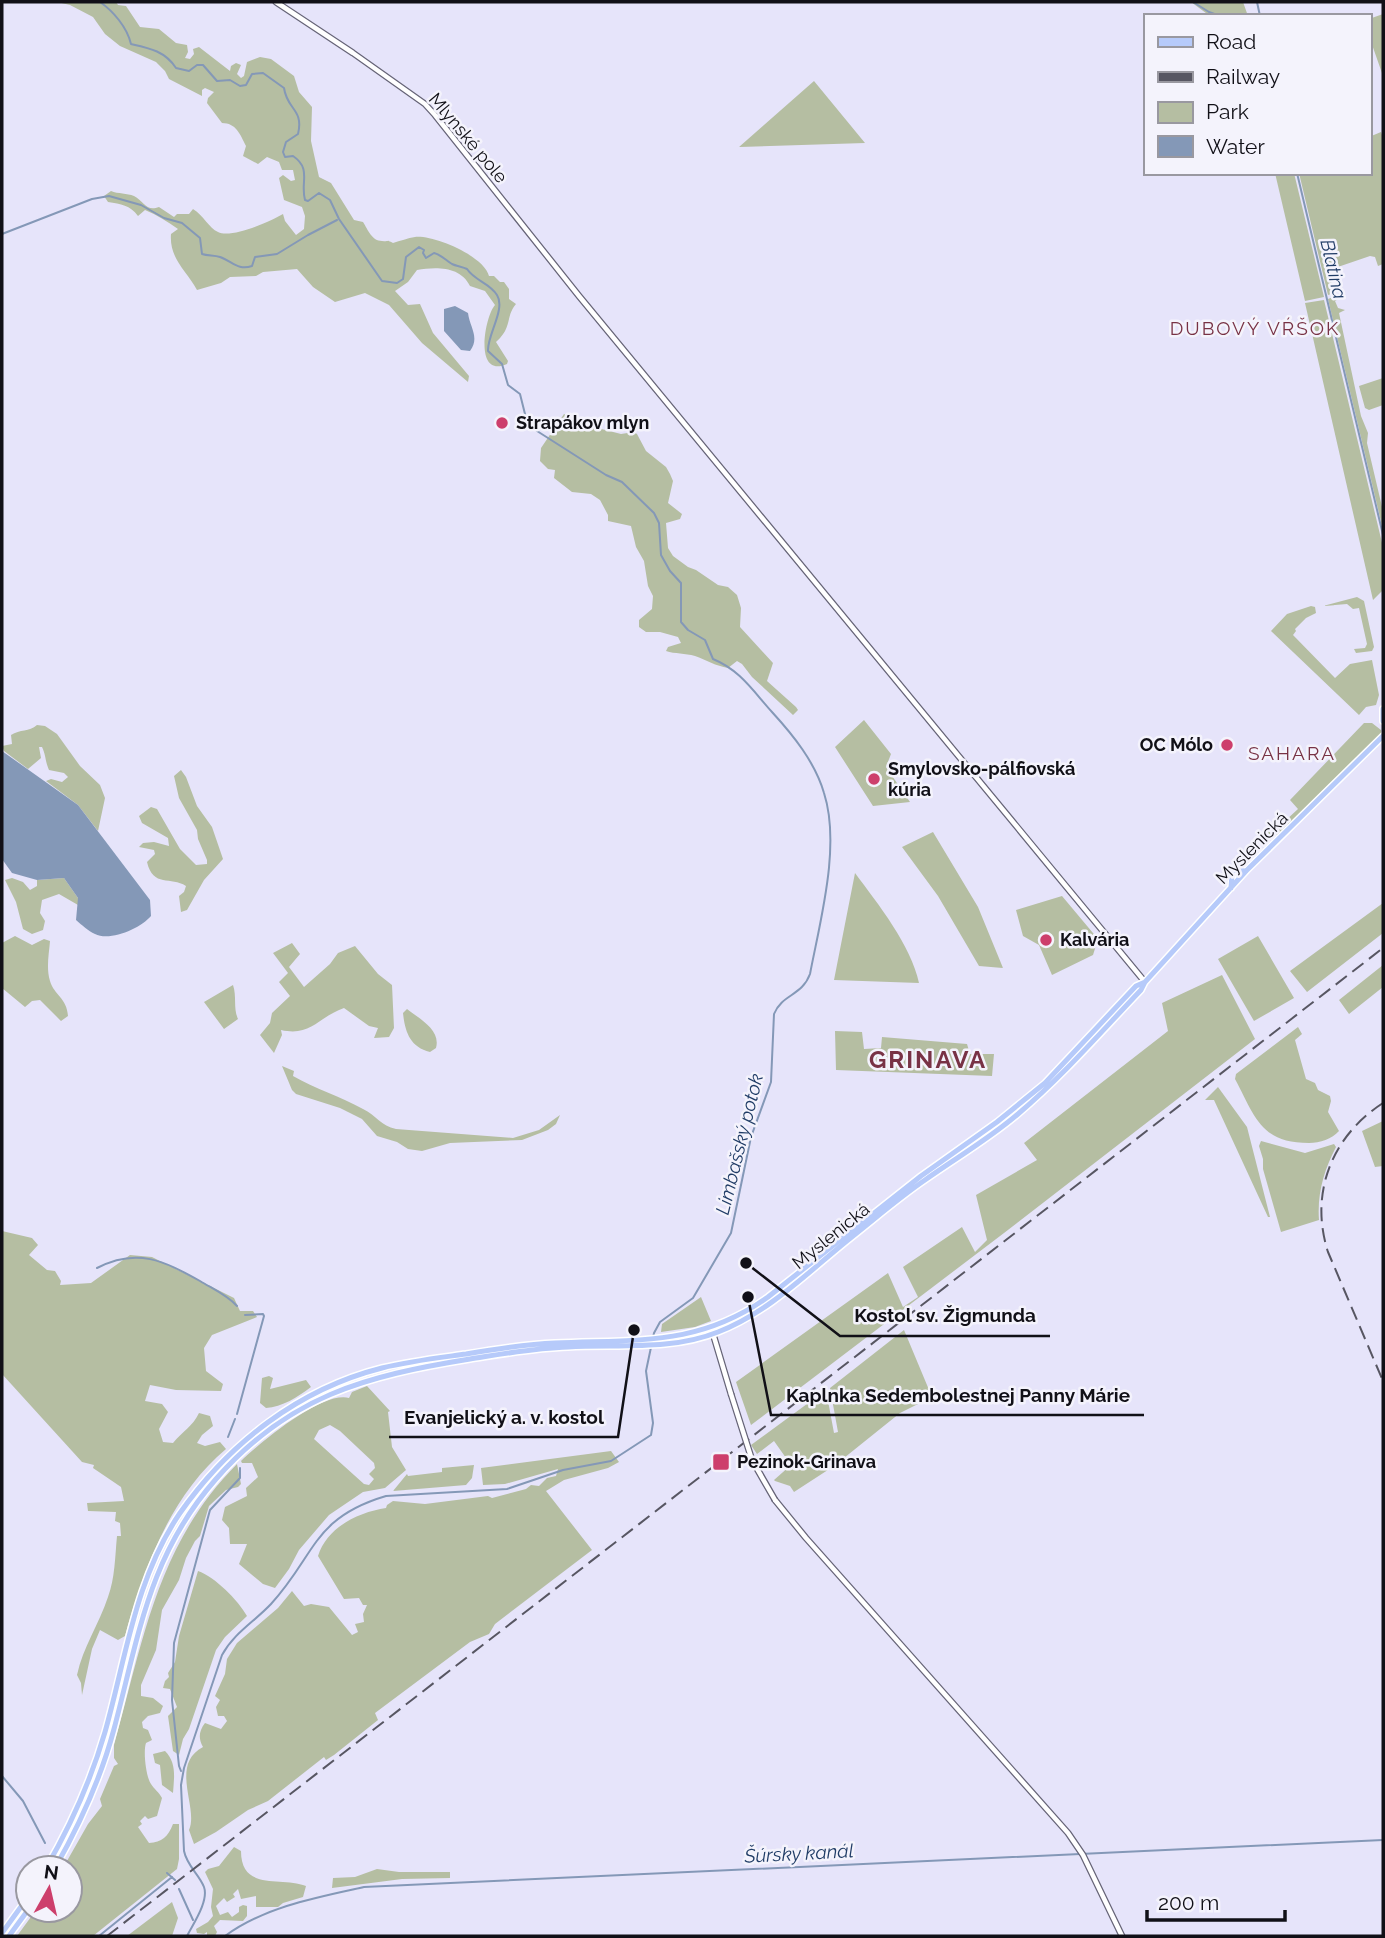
<svg xmlns="http://www.w3.org/2000/svg" width="1385" height="1938" viewBox="0 0 1385 1938" font-family="Raleway,sans-serif">
<style>
.green{fill:#b5bea2;fill-rule:evenodd}
.water{fill:#8498b7}
.lines{fill:none;stroke-linecap:round;stroke-linejoin:round}
.stream{stroke:#8498b7;stroke-width:2}
.minor-casing{stroke:#666477;stroke-width:7}
.major-casing{stroke:#fff;stroke-width:8}
.minor{stroke:#fff;stroke-width:4.5}
.major{stroke:#b6cafa;stroke-width:5}
.rail{stroke:#575662;stroke-width:2;stroke-dasharray:14 7;stroke-linecap:butt}
.minor-bridge-casing{stroke:#666477;stroke-width:7;stroke-linecap:butt}
.minor-bridge{stroke:#fff;stroke-width:4.5}
.poi-dot{fill:#cd3f6c;stroke:#f4f3fc;stroke-width:2.5}
.labels{text-anchor:middle;stroke-width:5;stroke-linejoin:round;paint-order:stroke}
.street-label{font-size:18px;fill:#111017;stroke:#f4f3fc}
.poi-label{font-size:18px;font-weight:bold;fill:#111017;stroke:#f4f3fc;text-anchor:start}
.water-label{font-size:19px;font-style:italic;fill:#203c66;stroke:#f4f3fc}
.neighbourhood-label{font-size:19px;letter-spacing:2px;fill:#783245;stroke:#f4f3fc}
.district-label{font-size:24px;font-weight:bold;letter-spacing:2px;fill:#783245;stroke:#f4f3fc}
.leader{fill:none;stroke:#111017;stroke-width:2.5}
.callout-dot{fill:#111017;stroke:#f4f3fc;stroke-width:2.5}
.callout-label{font-size:19px;text-anchor:middle;font-weight:bold;fill:#111017;stroke:#f4f3fc;stroke-width:5;stroke-linejoin:round;paint-order:stroke}
</style>
<rect width="100%" height="100%" fill="#e6e4fa"/>
<!-- green -->
<path class="green" d="M 57,2 L 116,2 L 118,5 L 126,6 L 140,27 L 159,29 L 176,43 L 187,45 L 188,52 L 185,58 L 190,59 L 194,54 L 193,49 L 199,47 L 230,71 L 231,66 L 236,63 L 241,65 L 237,74 L 241,78 L 244,76 L 247,62 L 260,57 L 271,59 L 294,76 L 299,92 L 312,107 L 311,141 L 319,177 L 331,183 L 354,220 L 363,222 C 368,230 372,241 382,241 C 392,242 384,239 393,243 C 400,241 408,238 415,237 C 434,235 484,256 489,276 L 494,276 L 500,282 L 504,282 L 509,289 L 509,299 L 516,304 C 505,317 513,327 496,342 L 508,361 L 507,364 C 473,379 485,316 495,305 L 485,291 L 470,286 C 460,266 436,267 417,270 L 408,282 L 395,291 L 408,305 L 420,304 L 433,333 L 469,376 L 468,382 L 422,343 L 389,305 L 365,293 L 335,302 L 313,287 L 297,269 L 263,272 L 256,276 L 230,277 L 221,283 L 197,290 C 187,271 169,259 171,234 L 178,229 C 168,222 157,215 145,210 L 138,216 C 130,205 121,204 108,202 L 104,196 L 111,191 C 118,194 127,193 134,196 C 144,201 146,212 159,207 L 174,217 L 177,214 L 189,214 L 193,209 C 204,216 209,228 218,232 C 231,239 271,221 283,214 L 285,221 L 296,235 L 304,229 L 305,216 L 302,207 L 284,200 L 279,178 L 283,175 L 291,181 L 295,180 L 293,170 L 282,170 L 279,162 L 267,157 L 258,164 L 243,156 L 246,146 C 240,134 236,123 222,123 L 207,103 L 208,98 L 214,92 L 205,88 L 202,90 L 202,96 L 169,79 L 165,71 L 156,62 L 120,46 L 105,34 L 93,17 L 70,5 Z
M 1191,2 L 1243,2 L 1248,16 L 1210,16 Z
M 1383,14 L 1383,76 L 1369,36 L 1369,19 Z
M 814,81 L 865,143 L 739,147 Z
M 1381,132 L 1383,138 L 1383,264 L 1378,266 L 1375,257 L 1370,256 L 1329,270 L 1328,268 L 1334,293 L 1328,295 L 1299,173 L 1369,173 L 1369,137 Z
M 1275,173 L 1294,173 L 1324,297 L 1305,301 Z
M 1338,295 L 1343,296 L 1335,301 L 1338,308 L 1345,310 L 1339,313 L 1361,416 L 1368,433 L 1367,443 L 1383,511 L 1383,530 L 1328,299 Z
M 1324,300 L 1383,547 L 1383,590 L 1373,600 L 1305,303 Z
M 1383,378 L 1383,405 L 1369,410 L 1365,408 L 1359,386 Z
M 564,414 L 582,424 L 621,434 L 634,432 L 637,434 L 646,451 L 666,467 L 670,474 L 673,481 L 668,503 L 682,514 L 680,519 L 666,523 L 668,548 L 673,556 L 688,567 L 696,570 L 718,585 L 728,587 L 737,595 L 741,608 L 740,627 L 773,663 L 767,681 L 796,707 L 798,710 L 793,715 L 752,677 L 742,664 L 737,661 L 728,668 C 716,666 706,660 695,656 C 685,653 675,654 666,651 L 668,647 L 681,643 L 678,637 L 660,632 L 646,632 L 639,627 L 639,620 L 652,609 L 653,596 L 648,586 L 644,561 L 636,547 L 631,526 L 608,521 L 608,515 L 600,500 L 591,494 L 572,492 L 554,478 L 555,470 L 548,469 L 540,461 L 541,448 Z
M 1357,597 L 1364,601 L 1374,647 L 1372,651 L 1356,653 L 1354,649 L 1365,648 L 1367,644 L 1359,608 L 1353,609 L 1347,604 L 1323,606 Z
M 1311,606 L 1315,607 L 1316,613 L 1306,618 L 1295,629 L 1296,631 L 1293,635 L 1335,678 L 1350,664 L 1372,660 L 1379,695 L 1376,705 L 1366,707 L 1359,715 L 1271,631 L 1287,614 Z
M 864,720 L 891,754 L 886,767 L 910,802 L 873,806 L 835,747 Z
M 1364,723 L 1372,723 L 1381,730 L 1381,734 L 1277,835 L 1269,836 L 1268,830 L 1272,833 L 1298,809 L 1290,800 Z
M 37,725 L 45,726 L 57,734 L 80,766 L 100,785 L 105,798 L 98,831 L 78,805 L 46,781 L 51,779 L 62,782 L 68,777 L 64,773 L 49,770 C 45,761 46,755 42,747 L 39,747 L 41,758 L 28,769 L 4,751 L 2,746 L 12,744 L 11,735 C 20,729 29,732 37,725 Z
M 181,770 L 186,777 L 197,806 L 212,827 L 223,859 L 204,880 L 187,910 L 181,912 L 179,896 L 184,892 L 186,886 C 171,876 153,888 147,862 L 155,854 L 154,850 L 139,847 L 143,843 L 154,842 L 169,846 L 168,838 L 142,823 L 139,816 L 151,807 L 157,809 L 180,849 L 196,865 L 207,864 L 207,860 L 198,839 L 197,830 L 179,798 L 174,776 Z
M 933,832 L 978,907 L 1003,968 L 979,966 L 938,896 L 902,847 Z
M 855,873 C 878,904 911,945 919,983 L 834,980 Z
M 12,878 L 23,882 L 30,890 L 37,886 L 37,880 L 64,878 L 78,898 L 78,905 L 59,894 L 42,900 L 40,913 L 45,921 L 43,930 L 32,934 L 23,929 L 16,902 L 5,880 Z
M 1062,896 L 1098,939 L 1093,955 L 1052,975 L 1039,945 L 1023,936 L 1016,910 Z
M 1383,903 L 1383,933 L 1307,992 L 1290,971 Z
M 15,936 L 32,945 L 44,939 L 50,941 C 49,954 46,968 50,981 C 54,995 67,998 68,1016 L 61,1021 L 40,1000 L 32,1001 L 25,1007 L 2,988 L 2,943 Z
M 1258,936 L 1294,998 L 1254,1021 L 1218,959 Z
M 292,943 L 300,954 L 289,967 L 304,987 L 330,964 L 338,953 L 355,946 L 378,974 L 392,985 L 394,1028 L 389,1037 L 374,1038 L 378,1028 L 369,1026 L 344,1008 C 318,1017 311,1037 281,1030 L 282,1035 L 274,1053 L 260,1035 L 270,1023 L 272,1013 L 290,996 L 279,982 L 288,973 L 273,953 Z
M 1383,965 L 1383,987 L 1349,1014 L 1339,1000 Z
M 1222,975 L 1255,1039 L 1004,1233 L 751,1425 L 736,1382 L 888,1273 L 903,1307 L 918,1297 L 903,1267 L 962,1227 L 975,1252 L 987,1240 L 976,1195 L 1037,1160 L 1024,1143 L 1168,1031 L 1162,1003 Z
M 233,985 C 237,997 233,1008 238,1019 L 224,1029 L 204,1002 Z
M 407,1009 C 420,1019 441,1030 436,1048 L 430,1052 C 410,1047 405,1032 403,1013 Z
M 1298,1027 L 1302,1034 L 1295,1040 L 1306,1079 L 1315,1083 L 1318,1090 L 1330,1096 L 1331,1101 L 1328,1112 L 1339,1131 C 1332,1139 1320,1143 1309,1143 C 1260,1143 1255,1116 1235,1079 L 1236,1074 Z
M 835,1031 L 862,1032 L 864,1049 L 881,1048 L 882,1037 L 967,1044 L 970,1054 L 994,1054 L 992,1076 L 836,1070 Z
M 282,1066 L 294,1071 L 293,1076 C 315,1089 340,1096 363,1109 C 376,1115 381,1126 396,1129 L 513,1138 L 539,1130 L 560,1115 L 556,1124 L 548,1130 L 522,1140 L 450,1143 L 422,1151 L 408,1149 L 397,1142 L 377,1136 L 362,1119 L 340,1108 L 296,1094 L 292,1090 Z
M 1218,1087 L 1247,1127 L 1270,1217 L 1268,1217 L 1214,1100 L 1205,1100 Z
M 1383,1121 L 1383,1166 L 1375,1167 L 1362,1131 Z
M 1261,1141 L 1305,1153 L 1334,1144 L 1336,1147 C 1324,1170 1317,1194 1319,1220 L 1281,1232 L 1263,1169 L 1263,1159 L 1259,1146 Z
M 2,1231 L 32,1238 L 38,1245 L 29,1255 L 47,1270 L 55,1271 L 61,1281 L 60,1285 L 91,1283 L 130,1255 L 152,1257 L 234,1298 L 240,1311 L 253,1311 L 257,1317 L 212,1335 L 204,1348 L 206,1371 L 223,1384 L 221,1391 L 176,1390 L 150,1385 L 145,1401 L 162,1404 L 168,1412 L 159,1429 L 163,1442 L 173,1443 C 182,1432 193,1426 199,1413 L 210,1416 L 213,1426 L 202,1435 L 197,1443 L 205,1446 L 220,1442 L 226,1449 C 170,1496 144,1568 125,1636 L 118,1640 L 100,1630 L 92,1649 L 82,1695 L 81,1683 L 77,1675 C 83,1647 99,1624 108,1597 C 115,1578 115,1557 117,1536 L 121,1536 L 120,1523 L 115,1521 L 116,1512 L 88,1511 L 87,1503 L 124,1501 L 121,1487 L 93,1468 L 94,1465 L 82,1462 L 2,1374 Z
M 701,1297 L 711,1321 L 695,1327 L 661,1332 L 662,1324 Z
M 904,1330 L 932,1397 L 900,1413 L 834,1466 L 794,1492 L 790,1486 L 775,1481 L 774,1480 L 791,1465 L 774,1441 L 757,1454 L 751,1445 L 826,1390 L 834,1433 L 838,1432 L 830,1388 Z
M 269,1376 L 273,1378 L 270,1389 L 306,1380 L 311,1387 C 298,1397 282,1407 266,1408 L 260,1403 L 262,1378 Z
M 367,1386 L 390,1411 L 388,1412 L 392,1447 L 406,1470 L 385,1488 L 363,1492 L 329,1515 L 299,1550 L 289,1569 L 275,1588 L 263,1584 L 239,1564 L 247,1544 L 230,1544 L 229,1528 L 222,1520 L 225,1507 L 247,1496 L 246,1488 L 258,1477 L 252,1463 L 242,1463 L 241,1461 C 261,1442 322,1391 349,1398 L 352,1392 ZM 330,1425 L 340,1431 L 374,1463 L 375,1468 L 369,1474 L 374,1479 L 369,1485 L 364,1484 L 314,1439 L 319,1430 Z
M 611,1451 L 619,1462 L 608,1468 L 564,1480 L 546,1491 L 592,1550 L 495,1624 L 489,1634 L 470,1642 L 375,1713 L 378,1720 L 334,1755 L 326,1760 L 324,1757 L 268,1801 L 248,1810 L 216,1832 L 194,1844 L 189,1830 C 199,1808 169,1765 203,1747 C 198,1738 199,1731 205,1723 L 221,1729 L 227,1721 L 224,1716 L 218,1716 L 216,1707 L 220,1700 L 215,1696 L 225,1674 L 227,1659 L 237,1643 L 278,1608 L 292,1591 L 304,1606 L 311,1604 L 329,1607 L 352,1635 L 358,1632 L 355,1624 L 364,1622 L 363,1614 L 367,1605 L 363,1605 L 359,1598 L 344,1599 L 318,1556 C 327,1527 359,1512 386,1508 L 387,1505 L 393,1501 L 425,1504 L 488,1496 L 492,1498 L 526,1489 L 531,1485 L 539,1486 L 547,1478 L 556,1476 L 558,1469 L 505,1484 L 483,1485 L 481,1468 Z
M 237,1464 L 241,1484 L 238,1487 L 226,1490 L 209,1506 L 200,1536 L 195,1541 L 186,1558 L 179,1580 L 162,1610 L 156,1650 L 141,1685 L 141,1696 L 153,1698 L 163,1706 L 160,1713 L 148,1716 L 142,1722 L 143,1728 L 148,1730 L 152,1740 L 146,1743 C 143,1751 146,1777 151,1784 C 154,1789 159,1792 162,1798 L 157,1816 L 148,1819 L 145,1816 L 140,1821 L 142,1824 L 138,1827 L 149,1843 C 162,1842 168,1837 173,1824 L 179,1824 L 179,1859 L 177,1869 L 93,1936 L 17,1936 L 36,1910 L 70,1910 L 70,1868 L 63,1868 L 88,1824 L 102,1806 L 100,1799 L 114,1766 L 118,1764 L 114,1758 L 114,1745 C 143,1642 157,1544 237,1464 Z
M 474,1465 L 472,1478 L 466,1485 L 393,1491 L 407,1474 L 408,1476 L 442,1472 L 442,1468 Z
M 198,1571 C 215,1577 238,1600 247,1616 L 225,1637 L 216,1650 L 189,1729 L 183,1739 L 179,1755 L 173,1751 L 168,1716 L 177,1707 L 170,1689 L 163,1688 L 165,1681 L 169,1677 L 168,1673 L 175,1662 L 179,1636 Z
M 165,1751 C 177,1763 174,1778 173,1793 L 162,1785 L 160,1765 L 155,1763 L 153,1754 Z
M 234,1847 L 241,1851 C 241,1892 282,1876 306,1886 L 303,1897 L 283,1903 L 278,1907 L 256,1907 L 256,1896 L 241,1899 L 238,1889 L 233,1894 L 235,1897 L 227,1902 L 224,1898 L 216,1906 L 220,1915 L 228,1912 L 232,1917 L 239,1912 L 239,1907 L 243,1905 L 247,1906 L 247,1916 L 243,1921 L 220,1920 L 214,1926 L 217,1932 L 215,1936 L 207,1936 L 207,1932 L 204,1934 L 197,1933 L 196,1929 L 208,1922 L 213,1916 L 211,1907 L 213,1889 L 205,1872 L 208,1869 L 219,1866 Z
M 377,1869 L 399,1872 L 450,1872 L 450,1878 L 402,1879 L 332,1888 L 333,1878 L 355,1877 Z
M 172,1902 L 178,1918 L 172,1936 L 127,1936 Z"/>
<!-- water -->
<path class="water" d="M 455,306 L 468,313 C 470,328 480,337 470,351 L 461,350 L 444,331 L 444,309 Z
M 2,751 L 78,805 L 150,900 L 151,916 C 141,928 110,942 95,934 C 88,931 82,925 76,920 L 78,898 L 64,878 L 37,880 L 12,873 L 2,859 Z"/>
<g class="lines">
<!-- stream -->
<path class="stream" d="M 100,2 C 113,11 127,27 131,44 C 149,48 165,51 176,68 L 189,71 L 197,65 L 203,65 L 217,81 L 230,80 L 240,86 L 246,85 L 252,74 L 263,73 L 284,88 C 287,110 304,109 298,134 L 286,142 L 283,152 L 285,157 L 293,156 C 312,169 300,182 305,200 L 308,201 L 319,193 L 330,200 L 339,219 L 382,281 L 397,283 L 403,279 L 406,257 L 419,247 L 424,250 L 423,253 L 426,258 L 434,253 C 442,255 445,260 452,264 C 456,266 463,267 467,269 C 475,281 490,283 497,295 C 506,309 487,335 488,351 L 502,364 L 508,385 L 520,394 L 526,418 L 537,431 L 606,475 L 622,482 L 654,513 L 659,523 L 661,555 L 670,571 L 681,583 L 681,622 L 688,630 L 705,640 L 713,659 C 740,670 753,691 772,712 C 793,735 815,762 824,793 C 841,846 820,921 810,974 C 802,996 782,994 774,1014 L 771,1082 L 751,1137 L 731,1233 L 693,1298 L 660,1322 L 654,1333 L 646,1371 L 653,1423 L 651,1435 L 611,1461 L 563,1470 L 507,1489 L 386,1496 C 312,1518 316,1555 271,1604 C 254,1622 234,1633 222,1655 L 184,1768 L 181,1785 L 184,1851 C 187,1866 199,1874 204,1887 C 209,1901 193,1924 187,1936
M 1193,2 L 1209,12 L 1220,16
M 1257,2 L 1260,16
M 1297,173 L 1383,535
M 2,234 L 92,199 L 109,196 L 141,205 L 164,218 L 182,223 L 200,238 L 202,254 C 208,256 214,255 220,257 C 232,261 238,271 252,266 L 255,257 L 277,254 L 308,235 L 337,220
M 97,1268 C 137,1247 164,1261 200,1281 C 213,1289 227,1295 237,1306
M 237,1414 L 264,1316 L 263,1314 L 245,1315
M 228,1437 L 235,1419
M 181,1771 L 179,1766 L 172,1700 L 174,1643 L 210,1510 L 240,1478 L 240,1468
M 2,1776 L 23,1801 L 45,1843
M 167,1873 L 175,1880
M 179,1889 L 193,1920
M 99,1936 L 172,1877
M 225,1936 C 264,1907 318,1897 364,1887 L 1383,1840"/>
<defs>
<path id="minor" d="M 276,2 L 353,53 L 425,104 L 435,115 L 579,296 L 1145,982
M 711,1327 L 731,1394
M 775,1500 L 806,1538 L 1068,1833 L 1083,1855 L 1122,1936"/>
<path id="major" d="M 1383,709 L 1383,721
M 1230,870 L 1246,871
M 1231,888 L 1232,874
M 46,1868 C 71,1825 91,1780 105,1732 C 126,1658 135,1579 180,1513 C 229,1443 299,1389 382,1368 C 410,1361 437,1358 466,1354 C 495,1349 525,1344 555,1343 C 636,1339 698,1347 768,1297 L 921,1176 L 997,1122 L 1045,1083 L 1136,986 L 1145,982
M 55,1868 C 80,1824 101,1778 114,1729 C 139,1635 149,1555 216,1479 C 289,1396 365,1376 470,1359 C 502,1354 535,1348 568,1347 C 617,1344 671,1351 718,1332 C 770,1312 810,1270 853,1236 C 877,1217 900,1197 925,1180 C 956,1158 989,1139 1018,1114 C 1063,1076 1100,1033 1141,990 L 1145,982 L 1246,871 L 1383,736
M 2,1933 L 28,1897
M 9,1936 L 28,1910"/>
</defs>
<!-- minor casing -->
<use href="#minor" class="minor-casing"/>
<!-- major casing -->
<use href="#major" class="major-casing"/>
<!-- minor -->
<use href="#minor" class="minor"/>
<!-- major -->
<use href="#major" class="major"/>
<!-- rail -->
<path class="rail" d="M 1383,1103 C 1332,1136 1309,1193 1328,1252 L 1383,1381
M 107,1936 L 1383,948"/>
<defs>
<path id="minor-bridge" d="M 731,1394 L 752,1460 L 775,1500"/>
</defs>
<!-- minor-bridge casing -->
<use href="#minor-bridge" class="minor-bridge-casing"/>
<!-- minor-bridge -->
<use href="#minor-bridge" class="minor-bridge"/>
</g>
<!-- markers -->
<g class="poi-dot">
<circle cx="502" cy="423" r="7"/>
<circle cx="1227" cy="745" r="7"/>
<circle cx="874" cy="779" r="7"/>
<circle cx="1046" cy="940" r="7"/>
<rect x="712" y="1453" width="18" height="18" rx="3.5"/>
</g>
<g class="labels">
<!-- street labels -->
<g class="street-label">
<text transform="translate(468 138) rotate(50)" y="6">Mlynské pole</text>
<text transform="translate(1252 848) rotate(-45)" y="6">Myslenická</text>
<text transform="translate(831 1236) rotate(-39)" y="6">Myslenická</text>
</g>
<!-- poi labels -->
<g class="poi-label">
<text x="516" y="429">Strapákov mlyn</text>
<text x="1213" y="751" text-anchor="end">OC Mólo</text>
<text x="888" y="775">Smylovsko-pálfiovská<tspan x="888" dy="21">kúria</tspan></text>
<text x="1060" y="946">Kalvária</text>
<text x="737" y="1468">Pezinok-Grinava</text>
</g>
<!-- water labels -->
<g class="water-label">
<text transform="translate(1334 269) rotate(77)" y="7">Blatina</text>
<text transform="translate(739 1144) rotate(-76)" y="7">Limbašský potok</text>
<text transform="translate(799 1853) rotate(-3)" y="7">Šúrsky kanál</text>
</g>
<!-- neighbourhood labels -->
<g class="neighbourhood-label">
<text x="1255" y="335">DUBOVÝ VŔŠOK</text>
<text x="1292" y="760">SAHARA</text>
</g>
<!-- district labels -->
<g class="district-label">
<text x="928" y="1068">GRINAVA</text>
</g>
</g>
<!-- callouts -->
<path class="leader" d="M746 1263L840 1336H1050M748 1297L771 1415H1144M634 1330L618 1437H389"/>
<g class="callout-dot">
<circle cx="746" cy="1263" r="7"/>
<circle cx="748" cy="1297" r="7"/>
<circle cx="634" cy="1330" r="7"/>
</g>
<g class="callout-label">
<text x="945" y="1322">Kostol sv. Žigmunda</text>
<text x="958" y="1402">Kaplnka Sedembolestnej Panny Márie</text>
<text x="504" y="1424">Evanjelický a. v. kostol</text>
</g>
<!-- border -->
<rect width="1385" height="1938" fill="none" stroke="#111017" stroke-width="7"/>
<!-- legend -->
<rect x="1144" y="14" width="228" height="161" fill="#f4f3fc" stroke="#9998a0" stroke-width="2"/>
<rect x="1158" y="37" width="35" height="10" fill="#b6cafa" stroke="#9998a0" stroke-width="2"/>
<text x="1206" y="49" font-size="21" fill="#111017">Road</text>
<rect x="1158" y="72" width="35" height="10" fill="#575662" stroke="#9998a0" stroke-width="2"/>
<text x="1206" y="84" font-size="21" fill="#111017">Railway</text>
<rect x="1158" y="102" width="35" height="21" fill="#b5bea2" stroke="#9998a0" stroke-width="2"/>
<text x="1206" y="119" font-size="21" fill="#111017">Park</text>
<rect x="1158" y="136" width="35" height="21" fill="#8498b7" stroke="#9998a0" stroke-width="2"/>
<text x="1206" y="154" font-size="21" fill="#111017">Water</text>
<!-- north arrow -->
<g transform="translate(49 1889) rotate(8)"><circle r="33" fill="#f4f3fc" stroke="#9998a0" stroke-width="2"/>
<path d="M0-5L12 26L0 18L-12 26Z" fill="#cd3f6c"/>
<text y="-10" font-size="19" font-weight="bold" text-anchor="middle" fill="#111017">N</text>
</g>
<!-- scale -->
<path d="M1147 1910v10h138v-10" fill="none" stroke="#111017" stroke-width="3.5"/>
<text x="1158" y="1910" font-size="21" fill="#111017" stroke="#f4f3fc" stroke-width="5" paint-order="stroke">200 m</text>
</svg>
